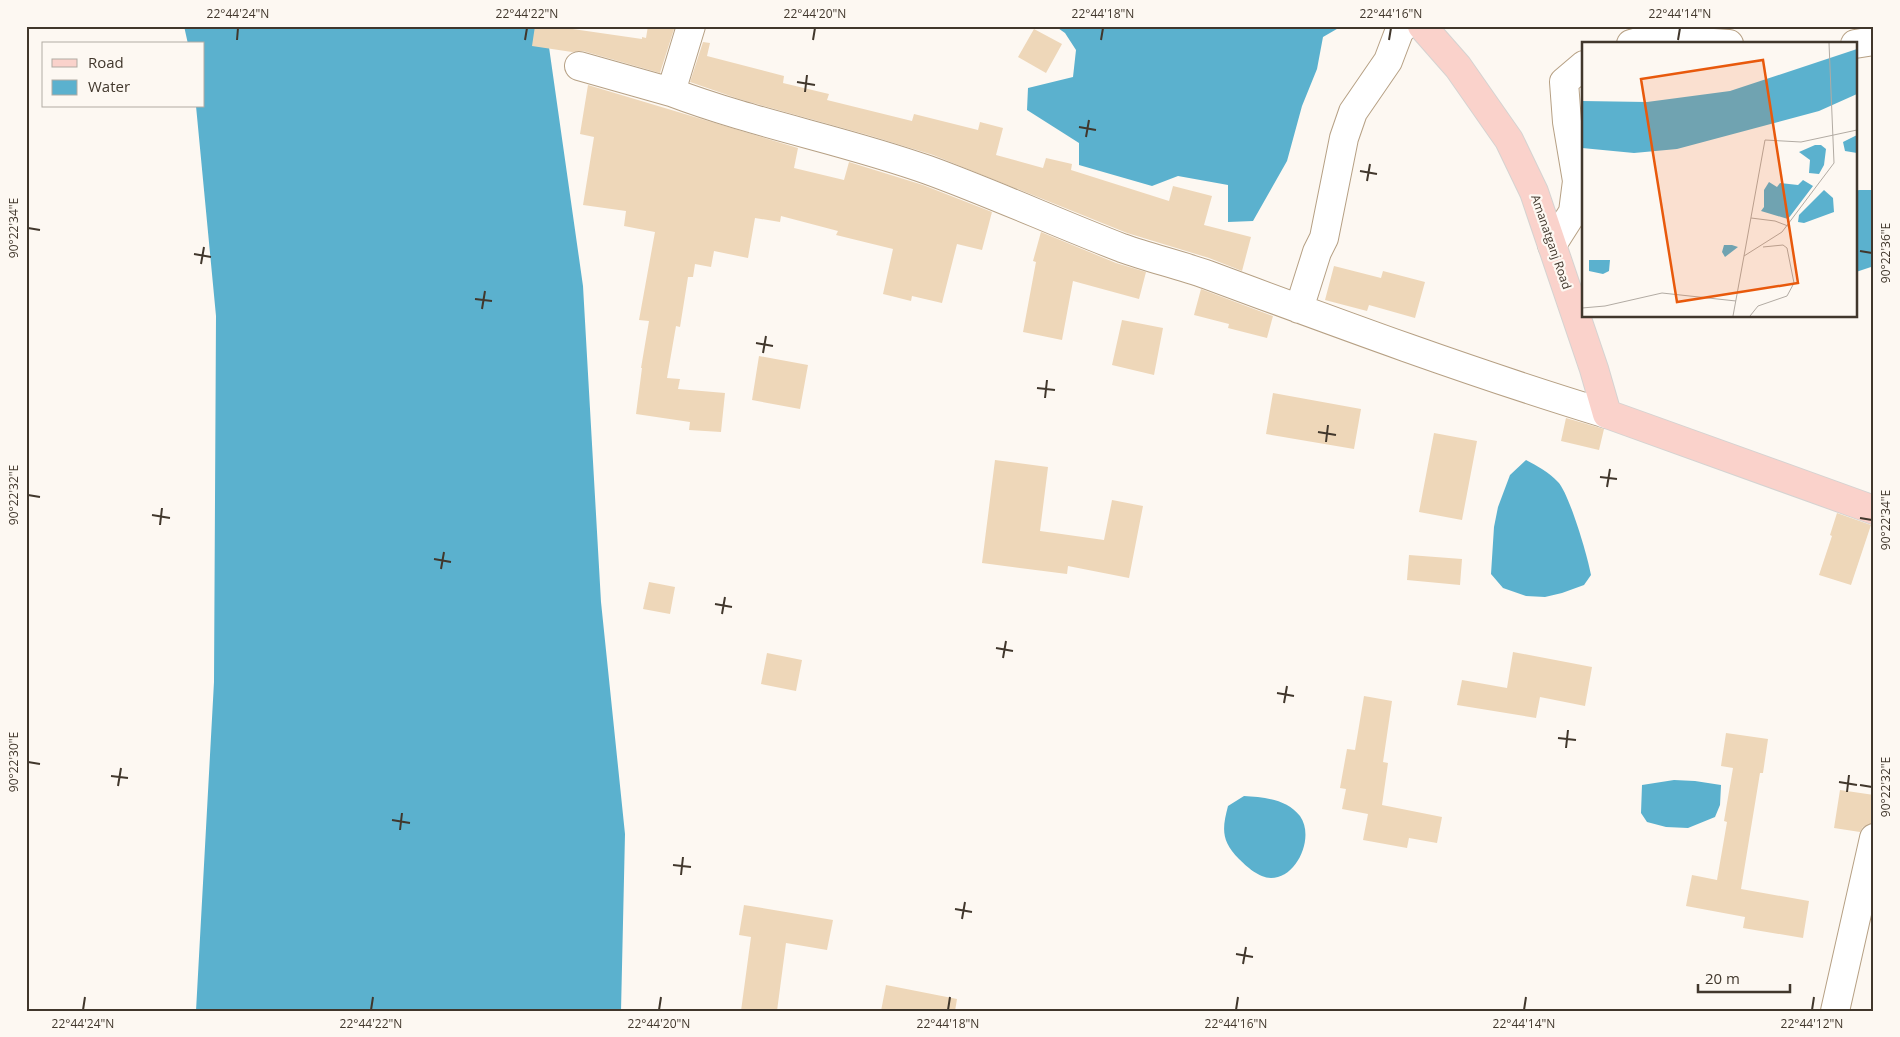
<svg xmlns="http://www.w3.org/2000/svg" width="1900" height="1037" viewBox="0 0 1900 1037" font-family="'Open Sans',sans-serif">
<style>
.water{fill:#5bb1ce}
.building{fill:#eed7b9}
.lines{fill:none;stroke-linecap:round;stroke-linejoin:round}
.minor-casing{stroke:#b6a084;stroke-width:30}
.major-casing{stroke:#d5d3d1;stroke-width:30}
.minor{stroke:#fff;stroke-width:28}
.major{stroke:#fad2cb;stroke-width:28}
.ticks{fill:none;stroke:#41372c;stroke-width:2}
.labels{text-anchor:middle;stroke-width:4.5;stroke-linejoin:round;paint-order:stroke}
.street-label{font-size:12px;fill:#41372c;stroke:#fdf8f2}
.inset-road{fill:none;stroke:#b2aba3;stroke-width:1}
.view{fill:#e8590c;fill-opacity:0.15;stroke:#e8590c;stroke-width:2.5}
.inset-edge{fill:none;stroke:#41372c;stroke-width:2.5}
.neatline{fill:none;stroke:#41372c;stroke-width:2}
.ticks-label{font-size:12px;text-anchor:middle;fill:#41372c}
</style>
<rect width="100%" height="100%" fill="#fdf8f2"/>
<!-- water -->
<path class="water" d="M 184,26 L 546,26 L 583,286 L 601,602 L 625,834 L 621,1011 L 196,1011 L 214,682 L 216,316 L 196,106 L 204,106 L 204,44 L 188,44 Z
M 1055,26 L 1342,26 L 1323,37 L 1317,69 L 1302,106 L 1287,161 L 1253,221 L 1228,222 L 1228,185 L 1178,176 L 1152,186 L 1079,165 L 1079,143 L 1027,110 L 1028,88 L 1073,77 L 1076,50 L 1065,33 Z
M 1859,190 L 1874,190 L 1874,266 L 1856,272 L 1856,191 Z
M 1526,460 C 1537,466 1549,472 1558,482 C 1569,493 1588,557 1591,575 L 1584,585 L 1562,593 L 1545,597 L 1526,596 L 1503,588 L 1491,574 L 1494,527 L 1498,507 L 1510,475 Z
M 1674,780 L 1695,781 L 1721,785 L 1720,805 L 1715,817 L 1688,828 L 1666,827 L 1647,822 L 1641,813 L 1642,785 Z
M 1244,796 C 1263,797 1287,799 1300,816 C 1315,837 1297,878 1271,878 C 1259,878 1246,866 1239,859 C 1221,841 1222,829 1228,806 Z"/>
<!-- building -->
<path class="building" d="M 535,26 L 552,26 L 642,39 L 642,37 L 646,38 L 648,26 L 675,26 L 660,73 L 583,51 L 572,52 L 532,46 Z
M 1034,29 L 1062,44 L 1046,73 L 1018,57 Z
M 703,42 L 710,43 L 707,56 L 784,76 L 783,83 L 829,94 L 827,100 L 912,121 L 914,114 L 978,130 L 980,122 L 1003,128 L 996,155 L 1043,168 L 1046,158 L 1072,164 L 1071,170 L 1169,201 L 1173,186 L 1212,196 L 1204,225 L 1251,237 L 1242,271 L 1209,258 L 1127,233 L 933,155 L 868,135 L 739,99 L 690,82 Z
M 588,85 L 798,148 L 794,168 L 844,180 L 849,162 L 923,185 L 992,212 L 982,250 L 957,244 L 942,303 L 912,296 L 911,301 L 883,294 L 893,249 L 836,235 L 838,231 L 781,216 L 780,222 L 755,218 L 748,258 L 714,251 L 711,267 L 695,264 L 693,277 L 688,277 L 680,327 L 676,326 L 667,378 L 680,379 L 678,389 L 725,393 L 721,432 L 689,430 L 690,422 L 636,414 L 642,368 L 641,368 L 649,321 L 639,320 L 655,232 L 624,226 L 626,211 L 583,205 L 594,137 L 580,134 Z
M 1041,232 L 1116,263 L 1146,272 L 1139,299 L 1073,281 L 1062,340 L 1023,332 L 1036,262 L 1033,261 Z
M 1334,266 L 1381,278 L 1383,271 L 1425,282 L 1415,318 L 1369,305 L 1367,311 L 1325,300 Z
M 1201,289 L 1273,316 L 1267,338 L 1228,328 L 1229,324 L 1194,315 Z
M 1122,320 L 1163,328 L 1154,375 L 1112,365 Z
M 759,356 L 808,365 L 800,409 L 752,400 Z
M 1273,393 L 1361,409 L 1354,449 L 1266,434 Z
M 1566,418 L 1604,429 L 1599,450 L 1561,441 Z
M 1434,433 L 1477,441 L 1462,520 L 1419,512 Z
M 995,460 L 1048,467 L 1040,531 L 1104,540 L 1112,500 L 1143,506 L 1129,578 L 1068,566 L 1067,574 L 982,563 Z
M 1837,513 L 1871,525 L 1851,585 L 1819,575 L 1832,536 L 1830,535 Z
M 1409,555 L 1462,559 L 1460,585 L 1407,580 Z
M 649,582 L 675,587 L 670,614 L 643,609 Z
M 1513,652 L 1592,667 L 1585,706 L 1540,697 L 1536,718 L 1457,705 L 1462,680 L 1507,688 Z
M 767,653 L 802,660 L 796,691 L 761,684 Z
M 1364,696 L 1392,701 L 1383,762 L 1388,763 L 1382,805 L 1442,817 L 1437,843 L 1409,838 L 1407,848 L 1363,840 L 1368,814 L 1342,809 L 1346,789 L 1340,788 L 1347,749 L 1355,750 Z
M 1726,733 L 1768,739 L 1763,773 L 1760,773 L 1741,889 L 1809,901 L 1803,938 L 1743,928 L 1745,917 L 1686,906 L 1692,875 L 1717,880 L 1727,822 L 1724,821 L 1733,768 L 1721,766 Z
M 1840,790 L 1874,795 L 1873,823 L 1863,827 L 1860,832 L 1834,828 Z
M 744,905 L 833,920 L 827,950 L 786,943 L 777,1011 L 741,1011 L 751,937 L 739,935 Z
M 886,985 L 957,999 L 955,1011 L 881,1011 Z"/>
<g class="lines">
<defs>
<path id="minor" d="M 691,26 L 671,92 C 755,124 844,140 928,170 C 994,194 1057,223 1122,248 C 1150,258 1180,265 1208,275 C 1340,324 1472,373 1607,414
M 1631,44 L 1649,39 L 1729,44
M 1855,44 L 1874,41
M 579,66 L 671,92
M 1552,245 L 1573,212 L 1577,181 L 1567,122 L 1564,82 L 1584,65
M 1299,309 L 1317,252 L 1324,238 L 1344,138 L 1353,112 L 1388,61 L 1399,32 L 1404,26
M 1835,1011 L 1874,838"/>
<path id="major" d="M 1422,26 L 1458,67 L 1509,140 L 1534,192 L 1594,369 L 1607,414 L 1874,510"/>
</defs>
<!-- minor casing -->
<use href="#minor" class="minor-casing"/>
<!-- major casing -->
<use href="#major" class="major-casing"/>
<!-- minor -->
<use href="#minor" class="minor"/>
<!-- major -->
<use href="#major" class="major"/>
</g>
<!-- ticks -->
<path class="ticks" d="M 237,40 L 238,28M 525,40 L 527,28M 813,40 L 815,28M 1101,40 L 1103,28M 1389,40 L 1391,28M 1678,40 L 1680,28M 797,82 L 815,85M 805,92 L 807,75M 1079,127 L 1096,130M 1086,137 L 1089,120M 1360,171 L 1377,174M 1367,181 L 1370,164M 28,228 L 40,230M 1860,251 L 1872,253M 194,254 L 211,257M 201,264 L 204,247M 475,299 L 492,301M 482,309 L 485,291M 756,343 L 773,346M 763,353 L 766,336M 1037,388 L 1055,390M 1045,398 L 1047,380M 1318,432 L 1336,435M 1326,442 L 1328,425M 1600,477 L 1617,479M 1607,487 L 1610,469M 28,495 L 40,497M 152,515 L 170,518M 1860,518 L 1872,520M 160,525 L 162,508M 434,559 L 451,562M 441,569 L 444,552M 715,604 L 732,607M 722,614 L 725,597M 996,648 L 1013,651M 1003,658 L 1006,641M 1277,693 L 1294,696M 1284,703 L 1287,686M 1558,738 L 1576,740M 1566,748 L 1568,730M 28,762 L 40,764M 111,776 L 128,778M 1839,782 L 1857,785M 1860,785 L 1872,787M 118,786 L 121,768M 1847,792 L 1849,775M 392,820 L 410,823M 400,830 L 402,813M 673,865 L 691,867M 681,875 L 683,857M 955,909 L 972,912M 962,919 L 965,902M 1236,954 L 1253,957M 1243,964 L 1246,947M 83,1010 L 85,997M 371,1010 L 373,997M 659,1010 L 661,997M 948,1010 L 950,997M 1236,1010 L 1238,997M 1524,1010 L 1526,997M 1812,1010 L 1814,997"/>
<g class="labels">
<!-- street labels -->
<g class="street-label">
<text transform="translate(1551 242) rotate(71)" y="4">Amanatganj Road</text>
</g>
</g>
<!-- overview -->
<g transform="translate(1582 42)">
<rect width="275" height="275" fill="#fdf8f2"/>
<path d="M 275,7 L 275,52 L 237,69 L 95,107 L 52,111 L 0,106 L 0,59 L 65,60 L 148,49 ZM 275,93 L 275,111 L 263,109 L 261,100 ZM 233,103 L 239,103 L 244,107 L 242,123 L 237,132 L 227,131 L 228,118 L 217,110 ZM 221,138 L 231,144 L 206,177 L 179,169 L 182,165 L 182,148 L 187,140 L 195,145 L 198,141 L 216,143 ZM 242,148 L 251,156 L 252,170 L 222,181 L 216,180 L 217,173 ZM 142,203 L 150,203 L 156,205 L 143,215 L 140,210 ZM 7,218 L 28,218 L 27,229 L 21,232 L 7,229 Z" fill="#5bb1ce"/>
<path class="inset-road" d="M 169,176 L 193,179 L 206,184M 162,214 L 183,98 L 219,100 L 275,88M 0,266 L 23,264 L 80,251 L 154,259M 151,274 L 162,214 L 200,190 L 252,121 L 247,1M 168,274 L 176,264 L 205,254 L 212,241 L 205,206 L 201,203 L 181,205"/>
<path class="view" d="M 181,18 L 216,241 L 95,260 L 59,37 Z"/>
<rect width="275" height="275" class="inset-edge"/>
</g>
<!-- border -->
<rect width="1900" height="1037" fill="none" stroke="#fdf8f2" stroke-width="55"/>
<!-- legend -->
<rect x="42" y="42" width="162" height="65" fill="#fdf8f2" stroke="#b2aba3"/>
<rect x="52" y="59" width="25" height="8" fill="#fad2cb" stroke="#b2aba3"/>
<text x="88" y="68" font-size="15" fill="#41372c">Road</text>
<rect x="52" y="80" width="25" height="15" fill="#5bb1ce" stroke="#b2aba3"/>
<text x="88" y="92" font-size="15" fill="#41372c">Water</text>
<!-- scale -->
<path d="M1698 984v8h92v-8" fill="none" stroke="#41372c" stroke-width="2.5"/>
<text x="1705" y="984" font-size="15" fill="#41372c" stroke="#fdf8f2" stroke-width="4" paint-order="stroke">20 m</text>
<rect x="28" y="28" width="1844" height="982" class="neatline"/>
<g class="ticks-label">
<text x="238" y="18">22°44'24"N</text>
<text x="527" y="18">22°44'22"N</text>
<text x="815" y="18">22°44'20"N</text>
<text x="1103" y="18">22°44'18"N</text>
<text x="1391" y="18">22°44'16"N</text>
<text x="1680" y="18">22°44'14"N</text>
<text transform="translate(14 228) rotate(-90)" y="4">90°22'34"E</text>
<text transform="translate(1886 253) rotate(-90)" y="4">90°22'36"E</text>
<text transform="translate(14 495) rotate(-90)" y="4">90°22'32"E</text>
<text transform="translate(1886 520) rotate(-90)" y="4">90°22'34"E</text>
<text transform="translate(14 762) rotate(-90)" y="4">90°22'30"E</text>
<text transform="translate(1886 787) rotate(-90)" y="4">90°22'32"E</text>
<text x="83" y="1028">22°44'24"N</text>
<text x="371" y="1028">22°44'22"N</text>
<text x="659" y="1028">22°44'20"N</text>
<text x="948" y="1028">22°44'18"N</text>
<text x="1236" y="1028">22°44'16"N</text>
<text x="1524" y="1028">22°44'14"N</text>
<text x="1812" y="1028">22°44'12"N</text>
</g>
</svg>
